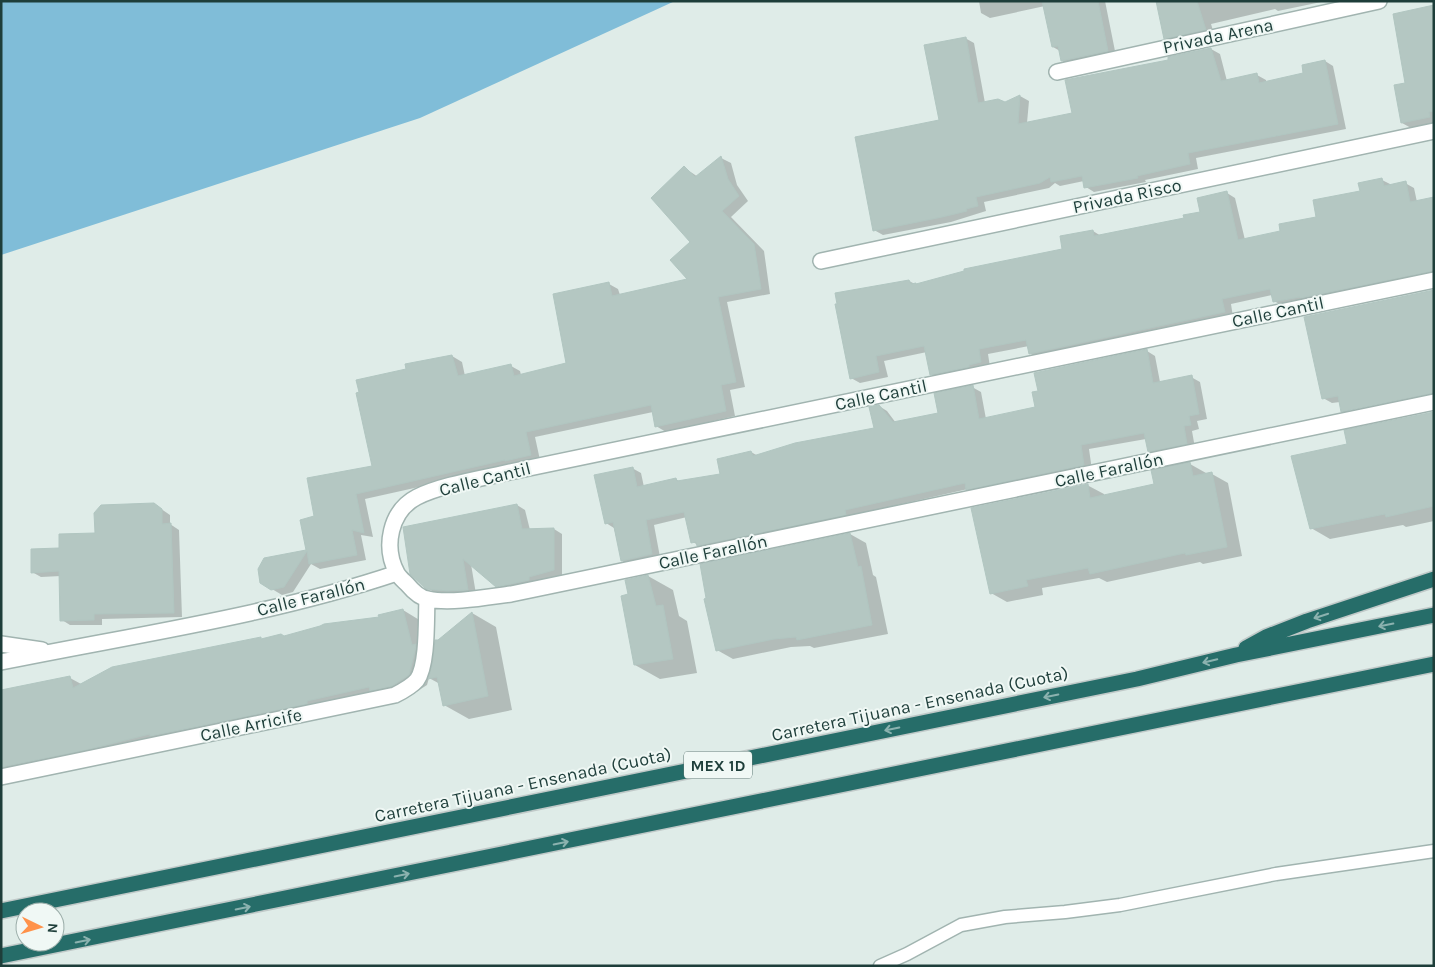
<svg xmlns="http://www.w3.org/2000/svg" width="1435" height="967" viewBox="0 0 1435 967" font-family="Karla,sans-serif">
<style>
.water{fill:#80bdd8}
.shadow{fill:#0003}
.building{fill:#b4c7c2;stroke:#b1c6c1}
.lines{fill:none;stroke-linecap:round;stroke-linejoin:round}
.service-casing{stroke:#a1b4b0;stroke-width:15}
.minor-casing{stroke:#a1b4b0;stroke-width:18}
.motorway-casing{stroke:#c0c9c8;stroke-width:18}
.service{stroke:#fff;stroke-width:12}
.minor{stroke:#fff;stroke-width:15}
.motorway{stroke:#266d69;stroke-width:15}
.oneway{stroke:#8bb2af}
.labels{text-anchor:middle;stroke-width:4;stroke-linejoin:round;paint-order:stroke}
.shield{fill:#f0f8f5;stroke:#5d7672;stroke-width:1}
.shield-label{font-size:16px;font-weight:bold;fill:#1e3e3a}
.street-label{font-size:18px;fill:#1e3e3a;stroke:#f0f8f5}
</style>
<rect width="100%" height="100%" fill="#dfece8"/>
<!-- water -->
<path class="water" d="M 1,1 L 675,1 L 420,118 L 1,255 Z"/>
<!-- shadow -->
<path class="shadow" d="M 979,1 L 1105,1 L 1116,56 L 1071,66 L 1062,61 L 1060,51 L 1053,47 L 1045,6 L 990,18 L 981,13 Z
M 1157,1 L 1326,1 L 1278,11 L 1275,9 L 1211,24 L 1214,34 L 1173,43 L 1165,38 Z
M 1434,7 L 1434,123 L 1411,128 L 1402,123 L 1406,84 Z
M 965,38 L 974,43 L 985,103 L 1005,103 L 1020,96 L 1029,101 L 1027,123 L 1073,114 L 1170,61 L 1211,49 L 1220,54 L 1227,81 L 1257,75 L 1266,80 L 1266,82 L 1305,74 L 1325,61 L 1333,66 L 1346,129 L 1196,158 L 1198,169 L 1145,180 L 1146,182 L 1094,192 L 1086,187 L 1084,181 L 1060,186 L 1055,183 L 1049,188 L 984,202 L 986,211 L 951,222 L 883,235 L 874,230 L 941,121 Z
M 721,158 L 731,163 L 737,185 L 748,201 L 731,217 L 764,251 L 770,294 L 727,302 L 745,387 L 730,390 L 735,416 L 666,432 L 656,426 L 653,412 L 535,437 L 540,460 L 365,499 L 373,537 L 361,535 L 366,560 L 320,569 L 311,564 L 293,592 L 282,595 L 272,589 L 265,559 L 308,551 L 315,517 L 373,467 L 408,370 L 452,356 L 462,362 L 465,376 L 511,366 L 520,371 L 521,375 L 568,364 L 609,284 L 618,289 L 620,295 L 690,279 L 691,242 L 685,168 L 698,177 Z
M 1382,180 L 1392,185 L 1405,183 L 1414,188 L 1417,202 L 1410,268 L 1413,281 L 1283,306 L 1274,301 L 1272,295 L 1231,304 L 1233,317 L 1039,359 L 1031,354 L 1029,346 L 988,354 L 990,367 L 940,379 L 931,374 L 927,352 L 884,361 L 888,377 L 860,383 L 851,378 L 909,281 L 917,285 L 1063,250 L 1093,231 L 1101,236 L 1185,219 L 1201,213 L 1227,193 L 1235,198 L 1245,240 L 1282,232 L 1318,218 Z
M 1434,304 L 1348,409 L 1348,412 L 1434,394 L 1434,399 L 1351,416 L 1342,411 L 1340,402 L 1332,403 L 1323,398 Z
M 1147,351 L 1155,356 L 1160,382 L 1191,377 L 1200,382 L 1207,419 L 1197,421 L 1199,429 L 1192,431 L 1195,448 L 1157,456 L 1149,451 L 1146,439 L 1089,449 L 1092,470 L 976,494 L 968,489 L 853,515 L 854,519 L 706,550 L 693,542 L 687,517 L 654,525 L 660,557 L 631,566 L 622,561 L 614,528 L 606,523 L 632,468 L 641,473 L 644,487 L 676,479 L 680,482 L 722,475 L 751,452 L 758,456 L 875,429 L 879,406 L 887,411 L 896,423 L 940,414 L 972,387 L 981,392 L 986,419 L 1037,408 Z
M 1434,417 L 1434,521 L 1406,527 L 1403,525 L 1330,539 L 1311,528 L 1348,445 Z
M 1190,464 L 1206,473 L 1207,475 L 1212,474 L 1228,483 L 1242,556 L 1203,564 L 1200,562 L 1107,582 L 1099,578 L 1042,588 L 1043,595 L 1007,602 L 991,593 L 1087,485 L 1104,494 L 1104,496 L 1155,485 Z
M 154,504 L 170,515 L 170,524 L 179,530 L 182,617 L 102,619 L 102,625 L 70,625 L 62,620 L 61,576 L 41,577 L 32,572 L 60,549 L 96,535 Z
M 517,505 L 525,510 L 530,530 L 554,529 L 562,534 L 562,575 L 506,591 L 471,564 L 476,594 L 436,593 L 427,588 Z
M 850,534 L 866,543 L 873,575 L 876,577 L 888,634 L 814,648 L 810,646 L 791,647 L 733,659 L 717,650 Z
M 648,576 L 673,590 L 679,616 L 687,621 L 697,673 L 660,679 L 635,665 Z
M 403,610 L 421,621 L 429,653 L 435,656 L 472,613 L 496,627 L 512,710 L 469,719 L 444,705 L 440,684 L 429,678 L 427,685 L 410,696 L 17,778 L 11,783 L 1,785 L 1,691 L 70,678 L 83,685 L 261,639 L 263,640 L 284,637 L 380,618 Z"/>
<!-- building -->
<path class="building" d="M 1042,1 L 1098,1 L 1108,51 L 1061,61 L 1058,46 L 1052,47 Z
M 1156,1 L 1197,1 L 1206,30 L 1164,39 Z
M 1434,5 L 1434,111 L 1429,112 L 1430,117 L 1401,123 L 1394,85 L 1405,83 L 1393,14 Z
M 966,37 L 978,103 L 998,99 L 1005,102 L 1020,95 L 1018,124 L 1072,113 L 1065,80 L 1168,60 L 1168,57 L 1211,48 L 1221,81 L 1257,73 L 1259,83 L 1303,73 L 1302,65 L 1325,60 L 1338,124 L 1188,153 L 1190,164 L 1137,176 L 1138,178 L 1084,188 L 1082,176 L 1051,182 L 1050,177 L 1040,183 L 976,197 L 978,206 L 966,209 L 967,211 L 942,217 L 873,231 L 855,137 L 939,120 L 924,45 Z
M 721,156 L 728,179 L 739,196 L 722,211 L 754,244 L 761,289 L 718,297 L 736,382 L 721,385 L 726,411 L 655,427 L 651,405 L 526,432 L 531,455 L 505,461 L 505,460 L 356,494 L 364,533 L 352,530 L 357,555 L 309,564 L 307,551 L 284,587 L 271,590 L 260,583 L 258,569 L 264,558 L 306,550 L 300,520 L 314,516 L 307,478 L 372,466 L 356,393 L 359,392 L 356,380 L 406,369 L 405,364 L 452,355 L 458,376 L 511,364 L 514,376 L 566,363 L 553,294 L 609,282 L 612,296 L 687,279 L 670,260 L 690,242 L 651,198 L 684,166 L 695,177 Z
M 1382,178 L 1384,186 L 1406,181 L 1410,202 L 1434,197 L 1434,271 L 1300,298 L 1300,297 L 1273,302 L 1270,289 L 1222,299 L 1225,312 L 1029,354 L 1026,340 L 979,349 L 981,362 L 969,365 L 969,367 L 930,375 L 924,346 L 876,356 L 879,372 L 850,379 L 835,304 L 837,304 L 835,293 L 909,280 L 911,284 L 916,283 L 916,284 L 964,271 L 964,269 L 1062,249 L 1060,236 L 1093,230 L 1094,236 L 1184,218 L 1183,215 L 1200,212 L 1197,198 L 1227,191 L 1238,240 L 1280,231 L 1279,224 L 1316,217 L 1313,200 L 1360,191 L 1358,183 Z
M 1434,290 L 1434,393 L 1341,412 L 1338,396 L 1322,399 L 1304,317 Z
M 1147,349 L 1153,383 L 1192,375 L 1199,414 L 1189,416 L 1191,425 L 1184,426 L 1187,444 L 1148,452 L 1144,433 L 1081,445 L 1084,465 L 966,490 L 965,483 L 845,510 L 846,515 L 697,546 L 696,542 L 691,543 L 684,512 L 646,520 L 652,554 L 621,561 L 613,522 L 605,524 L 594,475 L 633,467 L 637,487 L 676,478 L 677,481 L 720,474 L 717,459 L 751,451 L 753,456 L 795,443 L 874,428 L 869,407 L 879,405 L 893,422 L 938,413 L 934,393 L 973,385 L 979,419 L 1035,407 L 1032,392 L 1038,391 L 1034,373 Z
M 1434,412 L 1434,506 L 1386,517 L 1385,514 L 1310,529 L 1291,456 L 1347,444 L 1344,430 Z
M 1190,462 L 1193,476 L 1212,472 L 1227,547 L 1186,555 L 1185,553 L 1090,574 L 1088,568 L 1026,580 L 1028,586 L 990,594 L 971,508 L 1088,484 L 1090,498 L 1154,484 L 1151,470 Z
M 154,503 L 162,509 L 162,524 L 171,523 L 174,613 L 94,614 L 94,620 L 60,621 L 59,571 L 31,573 L 31,549 L 59,548 L 59,534 L 95,533 L 94,513 L 101,505 Z
M 517,504 L 522,529 L 554,528 L 554,570 L 529,577 L 529,580 L 496,587 L 463,559 L 468,590 L 447,591 L 426,589 L 410,574 L 403,527 Z
M 850,533 L 858,567 L 861,566 L 872,625 L 797,640 L 796,637 L 774,639 L 716,651 L 704,599 L 706,598 L 700,564 Z
M 648,575 L 656,606 L 663,605 L 673,659 L 634,665 L 621,596 L 628,594 L 625,580 Z
M 403,609 L 412,645 L 416,644 L 415,651 L 409,675 L 392,686 L 370,691 L 369,687 L 307,701 L 307,704 L 150,736 L 150,734 L 86,750 L 1,767 L 1,690 L 70,676 L 73,688 L 112,667 L 261,637 L 261,639 L 281,634 L 284,636 L 320,626 L 324,624 L 379,617 L 378,615 Z
M 472,612 L 488,696 L 443,706 L 437,677 L 428,679 L 432,665 L 435,640 L 438,640 Z"/>
<g class="lines">
<defs>
<path id="service" d="M 880,966 L 907,954 L 961,925 L 1005,917 L 1065,912 L 1120,905 L 1276,874 L 1434,851"/>
<path id="minor" d="M 1057,72 L 1379,1
M 821,261 L 1434,131
M 1434,280 L 505,473 C 479,479 441,485 417,497 C 390,511 383,547 397,573 C 399,577 404,581 407,584 C 412,590 420,598 428,599 C 450,604 488,597 511,594 L 1434,402
M 1,644 L 42,650
M 1,662 C 133,635 269,616 397,573
M 1,777 L 395,695 C 403,691 411,687 417,680 C 428,664 426,619 427,599"/>
<path id="motorway" d="M 1246,648 L 1266,637 L 1307,621 L 1434,579
M 1,911 L 1137,679 L 1236,655 L 1434,615
M 1,956 L 1434,664"/>
</defs>
<!-- service casing -->
<use href="#service" class="service-casing"/>
<!-- minor casing -->
<use href="#minor" class="minor-casing"/>
<!-- motorway casing -->
<use href="#motorway" class="motorway-casing"/>
<!-- service -->
<use href="#service" class="service"/>
<!-- minor -->
<use href="#minor" class="minor"/>
<!-- motorway -->
<use href="#motorway" class="motorway"/>
</g>
<!-- one-way arrows -->
<defs><path id="oneway-shaft" d="M-6 0H5M1.5-3L5.5 0L1.5 3" fill="none" stroke-width="1.6" stroke-linecap="round" stroke-linejoin="round" transform="scale(1.25)"/></defs>
<g class="oneway">
<use href="#oneway-shaft" transform="translate(1321 616) rotate(162)"/>
<use href="#oneway-shaft" transform="translate(1386 625) rotate(169)"/>
<use href="#oneway-shaft" transform="translate(1210 661) rotate(166)"/>
<use href="#oneway-shaft" transform="translate(1051 696) rotate(168)"/>
<use href="#oneway-shaft" transform="translate(892 729) rotate(168)"/>
<use href="#oneway-shaft" transform="translate(561 843) rotate(-12)"/>
<use href="#oneway-shaft" transform="translate(402 875) rotate(-12)"/>
<use href="#oneway-shaft" transform="translate(243 908) rotate(-12)"/>
<use href="#oneway-shaft" transform="translate(83 941) rotate(-11)"/>
</g>
<g class="labels">
<!-- shield labels -->
<rect class="shield" x="684" y="751.5" width="68" height="27" rx="4"/>
<g class="shield-label">
<text x="718" y="771">MEX 1D</text>
</g>
<!-- street labels -->
<g class="street-label">
<text transform="translate(1218 36) rotate(-12)" y="6">Privada Arena</text>
<text transform="translate(1127 196) rotate(-12)" y="6">Privada Risco</text>
<text transform="translate(1278 312) rotate(-12)" y="6">Calle Cantil</text>
<text transform="translate(881 395) rotate(-12)" y="6">Calle Cantil</text>
<text transform="translate(1109 470) rotate(-12)" y="6">Calle Farallón</text>
<text transform="translate(485 479) rotate(-14)" y="6">Calle Cantil</text>
<text transform="translate(713 552) rotate(-12)" y="6">Calle Farallón</text>
<text transform="translate(311 597) rotate(-14)" y="6">Calle Farallón</text>
<text transform="translate(920 704) rotate(-12)" y="6">Carretera Tijuana - Ensenada (Cuota)</text>
<text transform="translate(251 725) rotate(-12)" y="6">Calle Arricife</text>
<text transform="translate(523 785) rotate(-12)" y="6">Carretera Tijuana - Ensenada (Cuota)</text>
</g>
</g>
<!-- border -->
<rect width="1435" height="967" fill="none" stroke="#1e3e3a" stroke-width="5"/>
<!-- north arrow -->
<g transform="translate(40 927) rotate(95)"><circle r="24" fill="#f0f8f5" stroke="#9caeaa"/>
<path d="M0-4L9 19L0 12L-9 19Z" fill="#ff924a"/>
<text y="-8" font-size="14" font-weight="bold" text-anchor="middle" fill="#1e3e3a">N</text>
</g>
</svg>
